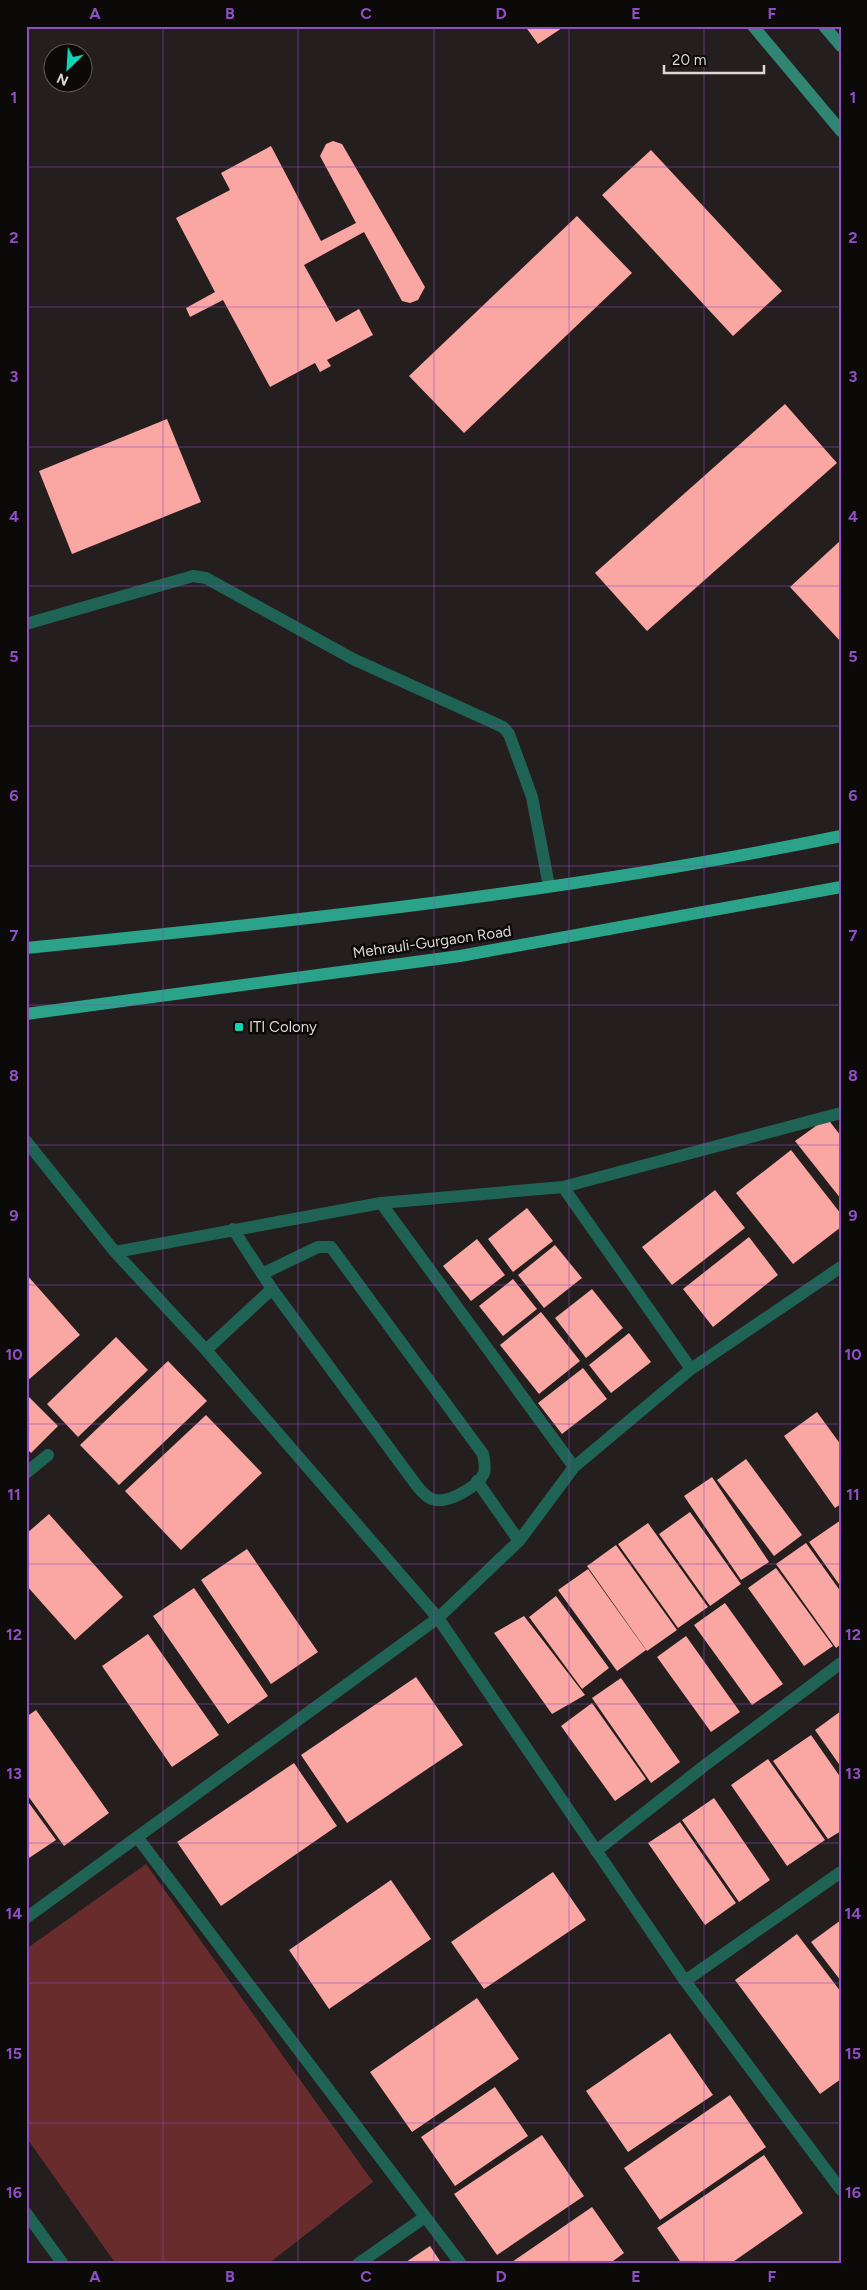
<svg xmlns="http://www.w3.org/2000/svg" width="867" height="2290" viewBox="0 0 867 2290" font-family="Figtree,sans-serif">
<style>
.green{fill:#672c2b}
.building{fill:#faa6a2}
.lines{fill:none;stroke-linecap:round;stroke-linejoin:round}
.lane{stroke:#1f6355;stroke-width:12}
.street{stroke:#1f6355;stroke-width:12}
.secondary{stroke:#308673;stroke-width:12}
.primary{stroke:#2ba28a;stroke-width:12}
.grid{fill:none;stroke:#8f4ec4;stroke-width:1;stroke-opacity:0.55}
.poi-dot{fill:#0fd5b4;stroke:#0c0909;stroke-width:2}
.labels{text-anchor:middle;stroke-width:5;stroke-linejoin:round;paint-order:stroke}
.street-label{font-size:15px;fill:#ddd7d7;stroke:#0c0909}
.poi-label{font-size:15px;fill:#ddd7d7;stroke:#0c0909;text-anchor:start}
.neatline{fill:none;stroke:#8f4ec4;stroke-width:2}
.grid-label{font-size:16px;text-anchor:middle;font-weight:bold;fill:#8f4ec4}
</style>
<rect width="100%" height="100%" fill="#251e1e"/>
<!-- green -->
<path class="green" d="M 146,1864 L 373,2182 L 268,2264 L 116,2264 L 26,2137 L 26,1949 Z"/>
<!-- building -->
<path class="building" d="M 525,26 L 565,26 L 538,44 Z
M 333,141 L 342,144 L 425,287 L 418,300 L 410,303 L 402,301 L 364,232 L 304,265 L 336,322 L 359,309 L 373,335 L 327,360 L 331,366 L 320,372 L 315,363 L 270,387 L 223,300 L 190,317 L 186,308 L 215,292 L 176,218 L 230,190 L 221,173 L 271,146 L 321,241 L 356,223 L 320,156 L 326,144 Z
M 651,150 L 782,291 L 733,336 L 602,195 Z
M 577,216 L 632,273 L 464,433 L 409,376 Z
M 785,404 L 837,463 L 647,631 L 595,573 Z
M 167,419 L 201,502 L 72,554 L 39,471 Z
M 841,540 L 841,642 L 790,587 Z
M 827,1118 L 841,1136 L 841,1199 L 795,1141 Z
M 791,1150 L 841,1214 L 841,1227 L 793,1264 L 736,1193 Z
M 715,1190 L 745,1228 L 672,1285 L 642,1247 Z
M 527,1208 L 553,1241 L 513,1272 L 488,1239 Z
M 749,1237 L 778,1275 L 713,1327 L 683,1289 Z
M 477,1239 L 505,1275 L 471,1301 L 443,1266 Z
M 555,1245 L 582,1278 L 544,1308 L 518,1275 Z
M 26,1274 L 80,1335 L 26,1382 Z
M 513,1279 L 537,1309 L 503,1336 L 479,1306 Z
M 592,1289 L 623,1328 L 586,1358 L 555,1318 Z
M 541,1312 L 580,1361 L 539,1394 L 500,1345 Z
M 629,1333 L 651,1362 L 611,1393 L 589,1365 Z
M 116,1337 L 148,1370 L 78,1437 L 47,1404 Z
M 168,1361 L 207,1401 L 119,1485 L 80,1445 Z
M 583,1368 L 607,1399 L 562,1434 L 538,1403 Z
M 26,1394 L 58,1426 L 31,1453 L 26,1448 Z
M 817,1412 L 841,1445 L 841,1504 L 835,1508 L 784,1436 Z
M 206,1415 L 262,1473 L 181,1550 L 125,1491 Z
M 746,1459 L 802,1535 L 774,1556 L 717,1480 Z
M 712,1477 L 769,1562 L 741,1580 L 684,1496 Z
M 690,1512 L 741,1584 L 710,1606 L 659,1534 Z
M 49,1514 L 123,1597 L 75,1640 L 26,1585 L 26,1534 Z
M 841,1520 L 841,1587 L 809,1542 Z
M 648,1523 L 708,1607 L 678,1628 L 618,1544 Z
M 806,1543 L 841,1592 L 841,1644 L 836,1648 L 776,1564 Z
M 616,1545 L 677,1630 L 647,1651 L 587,1566 Z
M 247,1549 L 318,1652 L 271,1684 L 201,1580 Z
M 776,1568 L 833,1646 L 804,1666 L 748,1588 Z
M 588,1569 L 646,1650 L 617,1671 L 558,1590 Z
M 194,1588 L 268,1696 L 228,1724 L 153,1616 Z
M 556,1596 L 609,1668 L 582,1689 L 529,1617 Z
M 725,1603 L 783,1684 L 752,1705 L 694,1625 Z
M 524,1616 L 585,1695 L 552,1714 L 494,1633 Z
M 148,1634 L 219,1735 L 172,1767 L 102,1666 Z
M 686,1636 L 740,1712 L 711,1732 L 657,1657 Z
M 416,1677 L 463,1745 L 347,1823 L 301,1755 Z
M 621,1678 L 680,1762 L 651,1783 L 592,1698 Z
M 592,1703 L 646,1779 L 615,1801 L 561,1726 Z
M 36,1710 L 109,1813 L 64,1846 L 26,1793 L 26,1717 Z
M 841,1711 L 841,1767 L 815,1730 Z
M 811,1735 L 841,1778 L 841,1831 L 828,1839 L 773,1761 Z
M 768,1759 L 825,1840 L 787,1866 L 731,1785 Z
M 294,1763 L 337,1826 L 221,1906 L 177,1842 Z
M 714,1798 L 770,1880 L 739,1902 L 682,1820 Z
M 26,1799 L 56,1840 L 26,1860 Z
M 680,1822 L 736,1903 L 705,1925 L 648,1843 Z
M 553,1872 L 586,1920 L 484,1989 L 451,1942 Z
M 391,1880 L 431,1939 L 329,2009 L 289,1950 Z
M 841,1920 L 841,1981 L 811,1942 Z
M 797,1934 L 841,1992 L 841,2079 L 820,2094 L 735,1980 Z
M 477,1998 L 519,2059 L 412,2132 L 370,2072 Z
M 670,2033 L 713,2095 L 628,2152 L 586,2091 Z
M 495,2087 L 528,2136 L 455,2186 L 421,2137 Z
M 730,2095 L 766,2147 L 660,2220 L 624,2168 Z
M 542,2135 L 584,2196 L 497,2255 L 454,2194 Z
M 764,2155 L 803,2213 L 730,2264 L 682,2264 L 657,2228 Z
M 592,2207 L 624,2253 L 609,2264 L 509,2264 Z
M 430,2246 L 442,2264 L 403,2264 Z"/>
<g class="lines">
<!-- lane -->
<path class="lane" d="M 26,624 L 193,576 L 206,578 L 353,659 L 503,727 L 509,734 L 532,797 L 549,886"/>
<!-- street -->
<path class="street" d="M 26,1141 L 115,1252 L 206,1350 L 438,1618 L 685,1981 L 841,2190
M 563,1187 L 691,1369
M 381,1203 L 574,1467
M 115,1252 L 381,1203 L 563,1187 L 841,1113
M 262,1274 L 318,1247 L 331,1247 L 483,1454 C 484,1460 486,1467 484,1473 C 478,1487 446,1505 432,1499 C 426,1497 421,1491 417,1486 L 272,1289
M 206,1350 L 272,1289 L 233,1229
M 26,1473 L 48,1455
M 477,1481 L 519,1541
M 137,1837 L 461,2264
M 596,1851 L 704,1766 L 841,1663
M 26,1918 L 438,1618 L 519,1541 L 574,1467 L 691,1369 L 841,1267
M 685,1981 L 841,1872
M 26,2213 L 63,2264
M 358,2264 L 425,2217"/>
<!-- secondary -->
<path class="secondary" d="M 753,26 L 841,131
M 824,26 L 841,46"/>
<!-- primary -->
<path class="primary" d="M 26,948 C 299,921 573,891 841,836
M 26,1014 L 460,956 L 841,887"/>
</g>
<!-- grid -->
<path class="grid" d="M 163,26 L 163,2264M 298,26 L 298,2264M 434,26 L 434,2264M 569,26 L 569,2264M 704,26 L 704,2264M 26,167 L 841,167M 26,307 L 841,307M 26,447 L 841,447M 26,586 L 841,586M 26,726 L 841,726M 26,866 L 841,866M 26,1005 L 841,1005M 26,1145 L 841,1145M 26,1285 L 841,1285M 26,1424 L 841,1424M 26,1564 L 841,1564M 26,1704 L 841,1704M 26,1843 L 841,1843M 26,1983 L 841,1983M 26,2123 L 841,2123"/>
<!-- markers -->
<rect class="poi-dot" x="234" y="1022" width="10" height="10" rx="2.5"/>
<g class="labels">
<!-- street labels -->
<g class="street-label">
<text transform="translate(432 942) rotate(-8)" y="5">Mehrauli-Gurgaon Road</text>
</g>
<!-- poi labels -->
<g class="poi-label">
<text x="249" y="1032">ITI Colony</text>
</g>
</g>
<!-- border -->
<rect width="867" height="2290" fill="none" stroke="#0c0909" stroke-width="55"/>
<!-- north arrow -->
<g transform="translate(68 68) rotate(205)"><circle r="24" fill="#0c0909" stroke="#605b5b"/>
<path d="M0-4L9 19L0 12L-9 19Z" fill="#0fd5b4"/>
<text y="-8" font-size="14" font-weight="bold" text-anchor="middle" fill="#ddd7d7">N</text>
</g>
<!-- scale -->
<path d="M664 65v8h100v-8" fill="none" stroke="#ddd7d7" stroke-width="2.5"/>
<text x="672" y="65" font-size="15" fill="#ddd7d7" stroke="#0c0909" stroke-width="4" paint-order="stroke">20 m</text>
<rect x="28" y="28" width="812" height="2234" class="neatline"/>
<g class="grid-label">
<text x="95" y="19">A</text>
<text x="230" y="19">B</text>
<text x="366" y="19">C</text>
<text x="501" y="19">D</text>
<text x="636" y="19">E</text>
<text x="772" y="19">F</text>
<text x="14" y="103">1</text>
<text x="853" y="103">1</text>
<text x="14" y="243">2</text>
<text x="853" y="243">2</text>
<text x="14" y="382">3</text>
<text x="853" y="382">3</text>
<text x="14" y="522">4</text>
<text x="853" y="522">4</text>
<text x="14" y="662">5</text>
<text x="853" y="662">5</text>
<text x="14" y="801">6</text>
<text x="853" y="801">6</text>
<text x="14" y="941">7</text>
<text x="853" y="941">7</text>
<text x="14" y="1081">8</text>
<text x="853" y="1081">8</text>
<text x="14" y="1221">9</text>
<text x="853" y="1221">9</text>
<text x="14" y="1360">10</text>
<text x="853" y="1360">10</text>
<text x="14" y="1500">11</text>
<text x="853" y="1500">11</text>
<text x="14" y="1640">12</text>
<text x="853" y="1640">12</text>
<text x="14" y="1779">13</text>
<text x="853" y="1779">13</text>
<text x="14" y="1919">14</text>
<text x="853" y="1919">14</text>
<text x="14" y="2059">15</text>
<text x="853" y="2059">15</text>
<text x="14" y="2198">16</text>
<text x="853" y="2198">16</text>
<text x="95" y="2282">A</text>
<text x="230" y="2282">B</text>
<text x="366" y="2282">C</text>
<text x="501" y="2282">D</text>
<text x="636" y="2282">E</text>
<text x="772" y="2282">F</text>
</g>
</svg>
